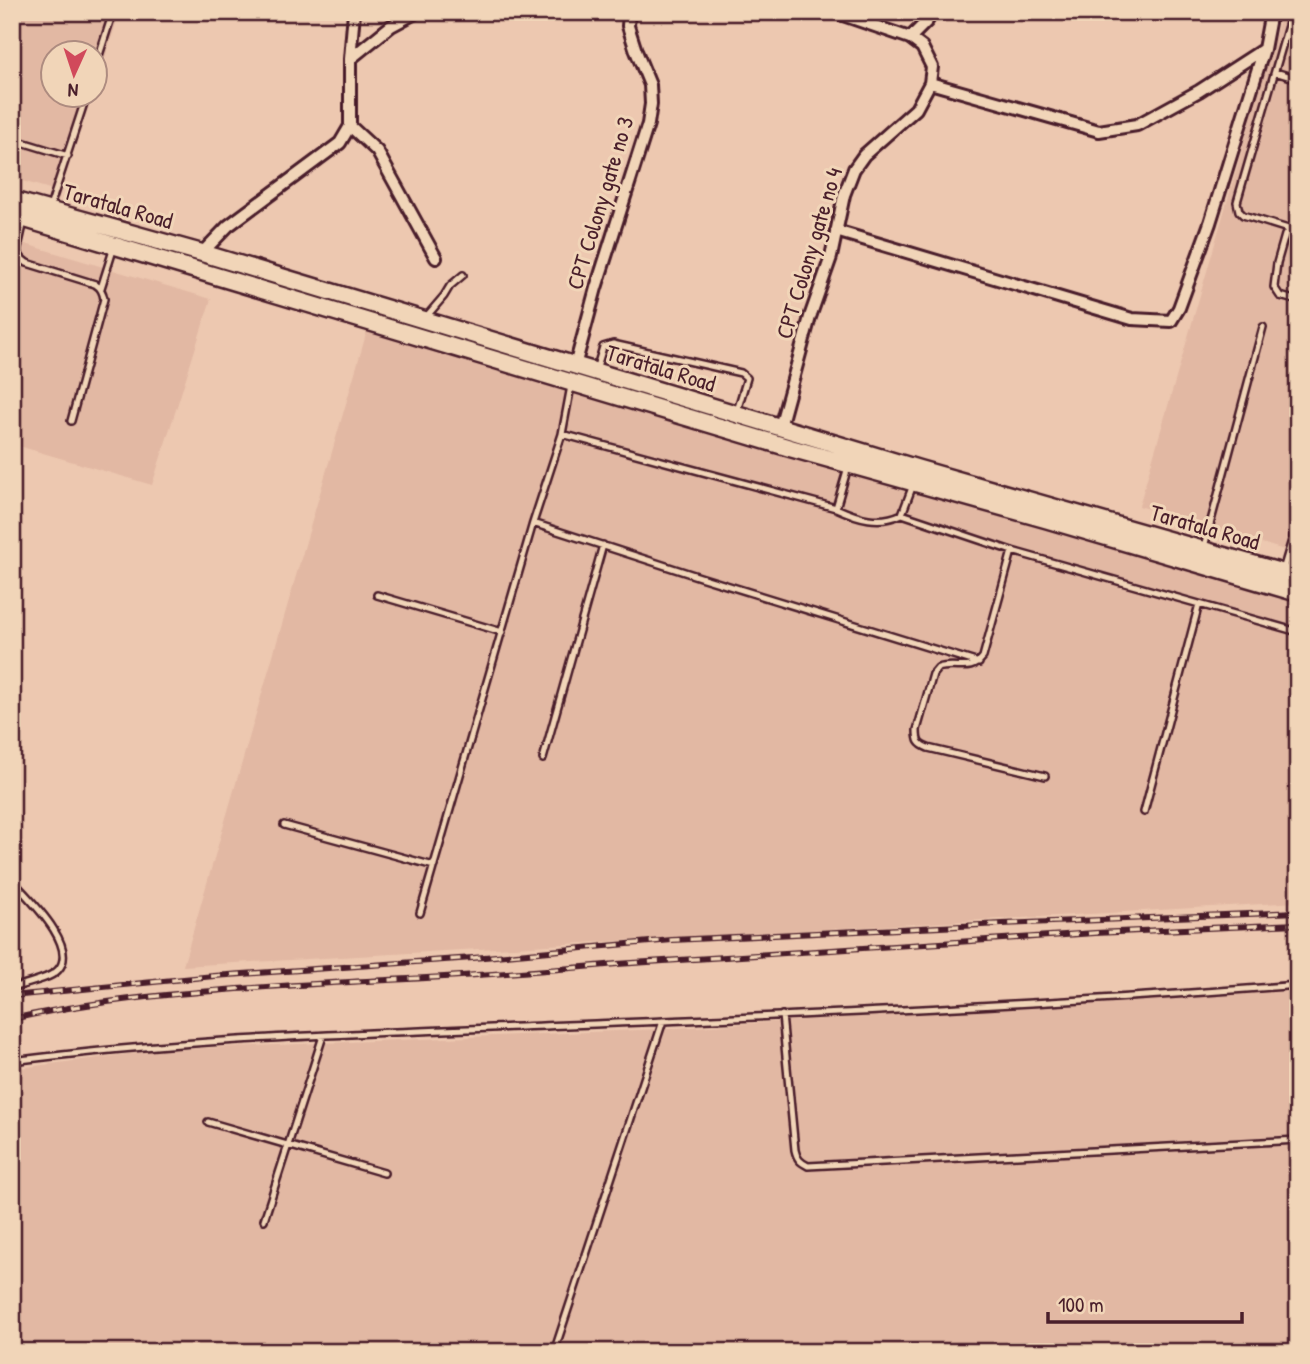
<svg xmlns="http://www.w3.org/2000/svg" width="1310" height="1364" viewBox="0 0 1310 1364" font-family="'Patrick Hand',sans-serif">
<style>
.built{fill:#e2b8a3}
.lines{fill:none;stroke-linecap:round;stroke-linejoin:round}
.service-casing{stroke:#4a1f2b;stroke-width:10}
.minor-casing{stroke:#4a1f2b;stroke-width:16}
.secondary-casing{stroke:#4a1f2b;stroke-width:21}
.service{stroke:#f1d5b8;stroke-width:5}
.minor{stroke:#f1d5b8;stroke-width:10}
.secondary{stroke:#f1d5b8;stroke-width:16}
.rail-casing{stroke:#4a1f2b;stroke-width:6}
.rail{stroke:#f1d5b8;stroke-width:3.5;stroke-dasharray:10;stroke-linecap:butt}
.labels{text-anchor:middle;stroke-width:6;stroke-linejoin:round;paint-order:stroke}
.street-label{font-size:23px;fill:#4a1f2b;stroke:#f1d5b8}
</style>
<rect width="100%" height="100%" fill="#edc8b0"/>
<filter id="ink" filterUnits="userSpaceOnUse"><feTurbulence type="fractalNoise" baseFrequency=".0143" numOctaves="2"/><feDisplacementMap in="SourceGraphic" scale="14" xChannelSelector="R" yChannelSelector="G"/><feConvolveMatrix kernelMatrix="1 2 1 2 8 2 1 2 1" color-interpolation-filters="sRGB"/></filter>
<g filter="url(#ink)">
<!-- built -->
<path class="built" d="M 12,12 L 120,12 L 95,88 L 94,52 L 52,52 L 52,94 L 92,95 L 60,192 L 12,178 Z
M 1282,12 L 1298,12 L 1298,554 L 1139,506 Z
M 12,240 L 211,299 L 152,485 L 12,444 Z
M 367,331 L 1298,597 L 1298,902 L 183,966 Z
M 1298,989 L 1298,1352 L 12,1352 L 12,1069 L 159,1050 L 662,1029 Z"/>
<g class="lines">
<defs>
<path id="service" d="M 94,71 L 113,12
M 1275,72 L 1298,79
M 12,139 L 68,156
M 50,207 L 87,94
M 1298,218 L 1285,235 L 1277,263 L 1274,287 L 1280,296 L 1298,301
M 24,221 L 17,252 L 22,259 L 27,263 L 95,284 C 101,288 103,292 104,299 L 71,421
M 1288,229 L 1243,215 L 1239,211 L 1237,202 L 1292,12
M 101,288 L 114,247
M 426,317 L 444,296 L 450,286 L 463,275
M 596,370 L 603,347 L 613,344 L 741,373 L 747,378 L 737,411
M 562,434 L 836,508 C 858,518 879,525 902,514 L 1012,551 L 1298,632
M 836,508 L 848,467
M 902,514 L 913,485
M 533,523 L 700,577 L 979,663
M 1204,547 L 1263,327
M 1012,551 L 983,657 C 970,674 956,662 938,668 L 933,674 L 917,730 C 917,741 918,744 928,748 L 1045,776
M 1283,570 L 1298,520
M 377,595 L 502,632
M 543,759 L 603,545
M 1144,812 L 1199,604
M 284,825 L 434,866
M 12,880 C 27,897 80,946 58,970 C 50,979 24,984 12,988
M 420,913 L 533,523 L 562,434 L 571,386
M 782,1015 L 795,1150 C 797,1159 800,1162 808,1166 L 1298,1140
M 12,1061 C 196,1037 382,1033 567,1025 C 811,1015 1055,1004 1298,985
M 208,1122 L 384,1173
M 264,1220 L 323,1036
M 554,1352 L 663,1021"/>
<path id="minor" d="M 910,38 L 927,21 L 932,12
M 350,59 L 391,26 L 417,12
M 930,83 L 1099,131 L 1137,125 L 1199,91 L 1264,49
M 350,126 L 377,151 L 436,258
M 836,231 L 1132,319 L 1171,321 L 1179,308 L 1210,223 L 1264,49 L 1271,12
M 202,253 L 228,226 L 340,143 L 350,126 L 350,59 L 354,12
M 575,366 L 596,288 L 648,124 L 651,104 L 650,85 L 636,51 L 628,26 L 629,12
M 780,427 L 810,317 L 831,257 L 844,195 L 854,169 L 864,155 L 916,109 L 930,83 L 932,67 L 922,47 L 910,38 L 834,12"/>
<path id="secondary" d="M 12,200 L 202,253 L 919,469 L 1298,577
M 12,215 L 790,448 L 1045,519 L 1298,593"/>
</defs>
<!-- service casing -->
<use href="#service" class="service-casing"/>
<!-- minor casing -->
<use href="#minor" class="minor-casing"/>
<!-- secondary casing -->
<use href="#secondary" class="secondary-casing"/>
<!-- service -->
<use href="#service" class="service"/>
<!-- minor -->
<use href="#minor" class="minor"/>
<!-- secondary -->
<use href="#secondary" class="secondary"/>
<defs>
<path id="rail" d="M 12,996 L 214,976 L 473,958 L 672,940 L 1002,924 L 1298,912
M 12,1019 C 129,993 248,988 367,981 C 450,977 533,972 617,964 L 1095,933 L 1298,924"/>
</defs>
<!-- rail casing -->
<use href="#rail" class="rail-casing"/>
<!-- rail -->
<use href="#rail" class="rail"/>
</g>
</g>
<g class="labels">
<!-- street labels -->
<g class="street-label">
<text transform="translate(600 203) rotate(-73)" y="8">CPT Colony gate no 3</text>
<text transform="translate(118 206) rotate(16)" y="8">Taratala Road</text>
<text transform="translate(809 253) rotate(-73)" y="8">CPT Colony gate no 4</text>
<text transform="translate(661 368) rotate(17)" y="8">Taratala Road</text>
<text transform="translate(1205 527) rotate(16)" y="8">Taratala Road</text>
</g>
</g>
<!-- margin -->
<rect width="1310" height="1364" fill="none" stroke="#f1d5b8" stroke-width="42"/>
<rect x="21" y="21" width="1268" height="1322" fill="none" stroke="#4a1f2b" stroke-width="2.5" filter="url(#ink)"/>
<!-- north arrow -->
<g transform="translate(74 74) rotate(183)"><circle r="33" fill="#f1d5b8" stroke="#ae8c80" stroke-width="2"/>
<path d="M0-5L12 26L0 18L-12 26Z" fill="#d1495b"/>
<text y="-10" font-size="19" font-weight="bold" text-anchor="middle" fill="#4a1f2b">N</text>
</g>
<!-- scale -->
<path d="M1048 1312v10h194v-10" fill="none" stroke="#4a1f2b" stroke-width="3.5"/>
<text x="1058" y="1312" font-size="21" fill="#4a1f2b" stroke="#f1d5b8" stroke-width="5" paint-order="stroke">100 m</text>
</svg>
